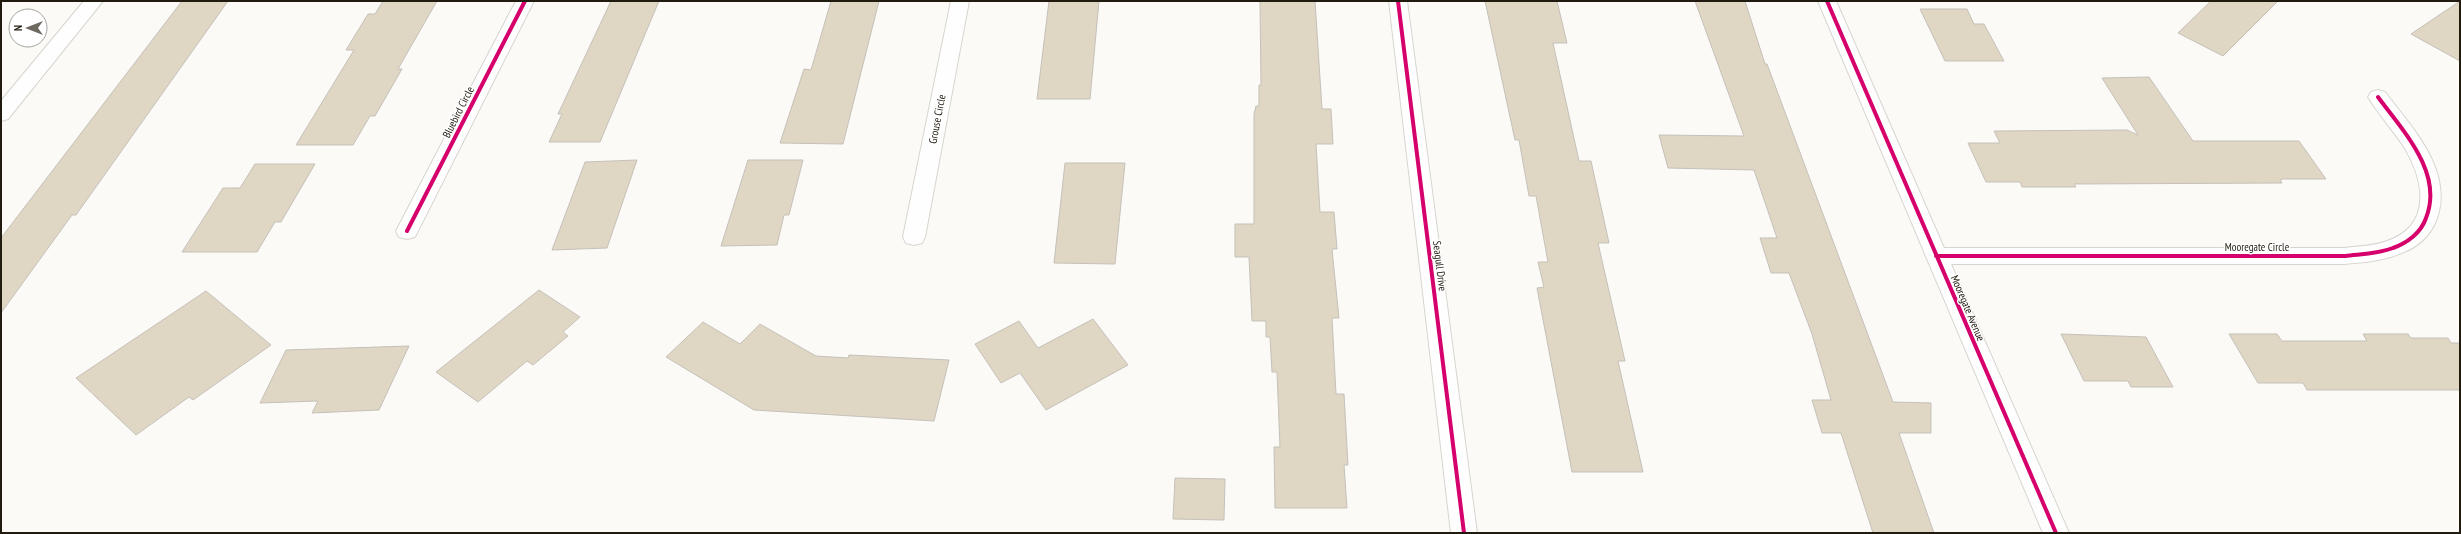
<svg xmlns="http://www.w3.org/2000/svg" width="2461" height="534" viewBox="0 0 2461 534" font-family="'PT Sans Narrow',sans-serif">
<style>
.building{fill:#dfd6c3;stroke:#c5c1ba}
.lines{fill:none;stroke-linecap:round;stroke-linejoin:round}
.street-casing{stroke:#d8d5ce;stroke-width:2}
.street{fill:#fffefe;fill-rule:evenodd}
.cycleway-casing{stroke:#fff;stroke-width:6}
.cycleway{stroke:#d6006c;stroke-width:4}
.labels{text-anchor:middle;stroke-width:3;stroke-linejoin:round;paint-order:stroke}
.street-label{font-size:11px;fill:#201a0f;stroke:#fff}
</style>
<rect width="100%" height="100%" fill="#fcfaf7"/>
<!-- building -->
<path class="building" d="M 182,1 L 228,1 L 76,215 L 72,215 L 1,313 L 1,238 Z
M 383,1 L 437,1 L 398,69 L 402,69 L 375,116 L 370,116 L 353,145 L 296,145 L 354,50 L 346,50 L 368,14 L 375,14 Z
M 611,1 L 659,1 L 600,142 L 549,142 L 562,114 L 558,114 Z
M 831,1 L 879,1 L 843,144 L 780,143 L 804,69 L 811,70 Z
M 1049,1 L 1099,1 L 1090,99 L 1037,99 Z
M 1260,1 L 1315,1 L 1322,109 L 1331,109 L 1333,144 L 1316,144 L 1320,212 L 1334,212 L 1337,249 L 1332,249 L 1339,318 L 1332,318 L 1336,394 L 1344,394 L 1348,465 L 1344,465 L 1347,508 L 1275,508 L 1274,447 L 1280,447 L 1277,372 L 1272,372 L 1270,337 L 1266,337 L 1266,321 L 1252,321 L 1249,257 L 1235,257 L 1235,224 L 1254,224 L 1254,114 L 1256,106 L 1259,106 L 1259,85 L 1261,85 Z
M 1485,1 L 1557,1 L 1567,43 L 1553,43 L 1579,161 L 1591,161 L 1609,243 L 1598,243 L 1625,361 L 1618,361 L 1643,472 L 1572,472 L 1537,288 L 1544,287 L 1538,262 L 1548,262 L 1536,196 L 1529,196 L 1519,140 L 1515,140 Z
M 1695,1 L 1745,1 L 1765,64 L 1767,64 L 1893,402 L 1931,403 L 1931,433 L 1899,433 L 1934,533 L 1873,533 L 1841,433 L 1822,433 L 1812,400 L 1831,400 L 1812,334 L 1789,273 L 1771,273 L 1760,238 L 1777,238 L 1754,170 L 1668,168 L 1659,135 L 1744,136 Z
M 2211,1 L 2278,1 L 2223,56 L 2178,33 Z
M 2460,1 L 2460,61 L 2411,34 Z
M 1920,9 L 1967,9 L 1974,24 L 1984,24 L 2004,61 L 1945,61 Z
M 2149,77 L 2193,141 L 2299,141 L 2326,179 L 2283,179 L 2280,180 L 2282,183 L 2074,184 L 2076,187 L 2022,187 L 2020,182 L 1986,182 L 1968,143 L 2000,143 L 1994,131 L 2127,130 L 2138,135 L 2102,78 Z
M 637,160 L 607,248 L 552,250 L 585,162 Z
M 748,160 L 803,160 L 789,215 L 784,215 L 777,245 L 721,246 Z
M 1065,163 L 1125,163 L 1115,264 L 1054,263 Z
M 255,164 L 315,164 L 281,222 L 275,222 L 257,252 L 182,252 L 223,188 L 240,188 Z
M 539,290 L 580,317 L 563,332 L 568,336 L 533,365 L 527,361 L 478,402 L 436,372 Z
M 206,291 L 271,345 L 193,400 L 189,397 L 136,435 L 76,378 Z
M 1093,319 L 1128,365 L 1046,410 L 1020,373 L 1001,383 L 975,344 L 1019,321 L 1038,348 Z
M 703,322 L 740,344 L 760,324 L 816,356 L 848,358 L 849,355 L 949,360 L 934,421 L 754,410 L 666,357 Z
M 2061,334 L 2146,337 L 2173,387 L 2131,387 L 2128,381 L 2084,381 Z
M 2229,334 L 2277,334 L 2282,341 L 2367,341 L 2363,334 L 2408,334 L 2411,338 L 2448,338 L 2451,343 L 2460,343 L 2460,390 L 2307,390 L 2303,383 L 2258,383 Z
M 409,346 L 379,410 L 312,413 L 318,401 L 260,403 L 286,350 Z
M 1175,478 L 1225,479 L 1224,520 L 1173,519 Z"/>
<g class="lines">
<defs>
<path id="street" d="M 84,1 L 103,1 L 8,119 L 1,121 L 1,101 Z
M 516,1 L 534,1 L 415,237 L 407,239 L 399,237 L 396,231 Z
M 951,1 L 969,1 L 925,237 L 922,243 L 914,245 L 906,243 L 903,237 Z
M 1389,1 L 1407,1 L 1477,533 L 1451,533 Z
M 1818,1 L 1836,1 L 1944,248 L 2345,248 C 2359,246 2374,246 2387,241 C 2433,225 2424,180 2404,147 C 2393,130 2379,115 2368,97 L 2371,92 L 2378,90 L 2385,92 C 2413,129 2455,172 2436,221 C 2430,235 2419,246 2404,252 C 2385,261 2365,262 2345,264 L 1951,264 L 2069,533 L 2043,533 Z"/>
</defs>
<!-- street casing -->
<use href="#street" class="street-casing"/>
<!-- street -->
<use href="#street" class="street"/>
<defs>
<path id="cycleway" d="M 1398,1 L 1464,533
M 1827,1 L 2056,533
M 407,231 L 525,1
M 1936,256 L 2345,256 C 2361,254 2378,254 2393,248 C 2407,243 2421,233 2426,218 C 2444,173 2403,131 2378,97"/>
</defs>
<!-- cycleway casing -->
<use href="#cycleway" class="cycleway-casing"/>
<!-- cycleway -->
<use href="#cycleway" class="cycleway"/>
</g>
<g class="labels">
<!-- street labels -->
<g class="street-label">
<text transform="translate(458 112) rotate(-63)" y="4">Bluebird Circle</text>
<text transform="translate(937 119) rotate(-79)" y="4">Grouse Circle</text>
<text x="2257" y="251">Mooregate Circle</text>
<text transform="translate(1440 266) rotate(83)" y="4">Seagull Drive</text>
<text transform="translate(1968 308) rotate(67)" y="4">Mooregate Avenue</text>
</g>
</g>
<!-- border -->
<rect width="2461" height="534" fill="none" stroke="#201a0f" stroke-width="4"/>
<!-- north arrow -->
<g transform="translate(28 28) rotate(270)"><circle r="19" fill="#ffffff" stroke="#a6a39f"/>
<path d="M0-3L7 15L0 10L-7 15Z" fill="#6d6860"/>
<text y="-6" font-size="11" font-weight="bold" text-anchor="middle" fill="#201a0f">N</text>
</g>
</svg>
